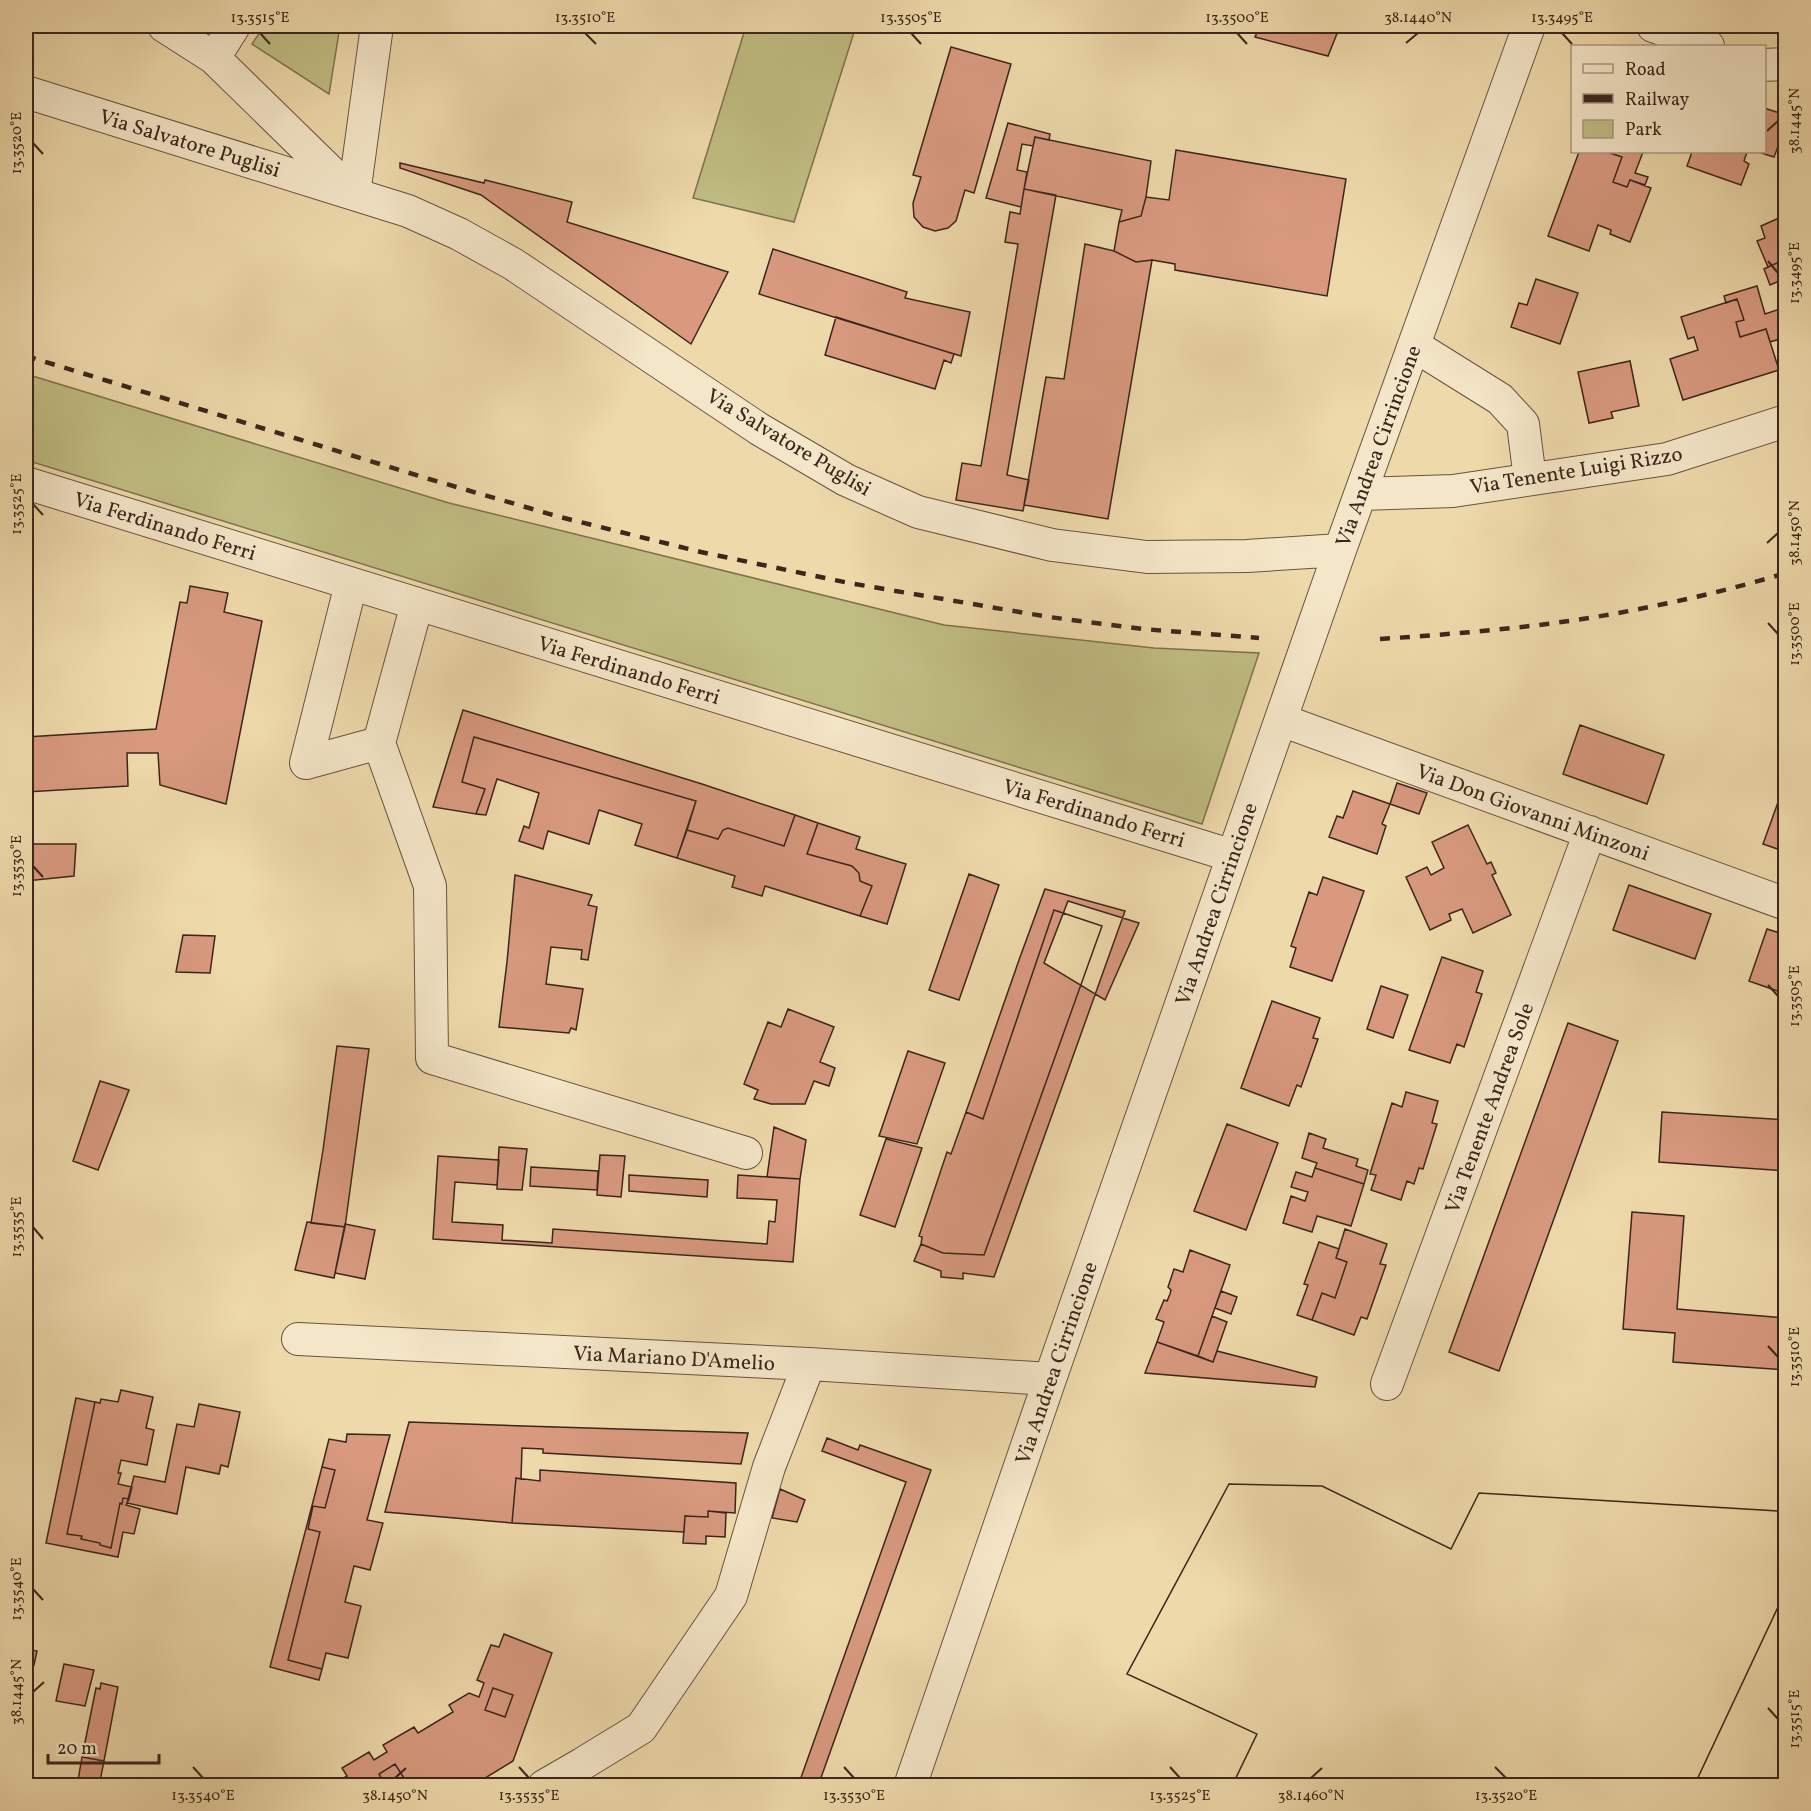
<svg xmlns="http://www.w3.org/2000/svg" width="1811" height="1811" viewBox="0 0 1811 1811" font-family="Vollkorn,serif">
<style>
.green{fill:#c0bd83;stroke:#7e7250;stroke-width:1.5}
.building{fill:#d8997f;stroke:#3b261c;stroke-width:1.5;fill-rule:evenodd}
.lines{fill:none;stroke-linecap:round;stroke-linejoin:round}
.minor-casing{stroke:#685340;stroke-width:34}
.minor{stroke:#f4e6c8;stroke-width:32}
.rail{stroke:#3b261c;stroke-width:4.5;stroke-dasharray:10 10;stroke-linecap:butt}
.ticks{fill:none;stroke:#3b261c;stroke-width:2}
.labels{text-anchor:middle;stroke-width:4.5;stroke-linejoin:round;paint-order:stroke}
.street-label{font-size:21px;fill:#3b261c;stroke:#f4e6c8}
.neatline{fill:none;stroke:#3b261c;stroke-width:2}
.ticks-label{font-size:15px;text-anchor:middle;fill:#3b261c}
</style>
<rect width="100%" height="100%" fill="#eed9ab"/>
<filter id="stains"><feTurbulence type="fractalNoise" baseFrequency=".00333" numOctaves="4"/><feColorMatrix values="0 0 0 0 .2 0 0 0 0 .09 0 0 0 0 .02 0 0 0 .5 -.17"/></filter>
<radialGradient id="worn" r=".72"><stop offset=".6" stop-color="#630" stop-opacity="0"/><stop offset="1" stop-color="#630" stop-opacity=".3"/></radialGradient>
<!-- green -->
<path class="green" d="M 264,26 L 340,26 L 329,94 L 252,44 Z
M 746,26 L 856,26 L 794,222 L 693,198 Z
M 26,374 L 449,503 L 944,625 L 1154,648 L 1259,653 L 1202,824 L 26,460 Z"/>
<!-- building -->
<path class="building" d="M 1260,26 L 1340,26 L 1328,56 L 1255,37 Z
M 951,47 L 1011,64 L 974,193 L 965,190 L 956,221 L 948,228 L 935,231 L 923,227 L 914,217 L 913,203 L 921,177 L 913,175 Z
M 1764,108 L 1786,115 L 1786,125 L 1774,157 L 1758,152 L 1764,152 Z
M 1008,123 L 1050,134 L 1049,140 L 1035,137 L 1033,146 L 1022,144 L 1017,170 L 1027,172 L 1021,207 L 986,198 Z
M 1035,137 L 1151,161 L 1146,197 L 1141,216 L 1119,222 L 1122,210 L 1024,189 Z
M 1176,150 L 1346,179 L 1327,296 L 1175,270 L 1175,264 L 1152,260 L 1136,262 L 1114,251 L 1119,222 L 1141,216 L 1146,197 L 1169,200 Z
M 1579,152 L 1607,152 L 1622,157 L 1613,182 L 1627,187 L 1630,180 L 1651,188 L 1630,242 L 1610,234 L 1611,230 L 1598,225 L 1589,251 L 1548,236 Z
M 1607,152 L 1643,152 L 1635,173 L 1648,177 L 1645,185 L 1630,180 L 1627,187 L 1613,182 L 1622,157 Z
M 1692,152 L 1747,152 L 1744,161 L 1749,164 L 1741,185 L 1687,166 Z
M 400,163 L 484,183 L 485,180 L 572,202 L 567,222 L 728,272 L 691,344 L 481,195 L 400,168 Z
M 1024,189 L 1056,195 L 1007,475 L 1029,480 L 1023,511 L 956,500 L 962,463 L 981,466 L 1018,244 L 1005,242 L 1010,212 L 1020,214 Z
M 1786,215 L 1786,259 L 1768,267 L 1757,241 L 1765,238 L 1761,226 Z
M 1085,244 L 1114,251 L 1136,262 L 1152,260 L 1108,519 L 1024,505 L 1046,377 L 1064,379 Z
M 773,249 L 907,292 L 905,298 L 970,312 L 961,356 L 759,294 Z
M 1786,259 L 1786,278 L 1770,285 L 1764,269 Z
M 1536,279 L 1578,293 L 1560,344 L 1511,327 L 1519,303 L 1527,305 Z
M 1757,286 L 1765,314 L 1780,309 L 1786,329 L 1786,337 L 1770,342 L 1766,329 L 1740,337 L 1736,322 L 1744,320 L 1737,299 L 1726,303 L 1724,296 Z
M 1737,299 L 1744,320 L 1736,322 L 1740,337 L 1766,329 L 1779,370 L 1683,400 L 1670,359 L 1698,350 L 1694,337 L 1688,339 L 1681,317 Z
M 836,317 L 954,354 L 951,363 L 944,360 L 935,389 L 825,355 Z
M 1630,361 L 1639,406 L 1611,412 L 1613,418 L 1589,423 L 1578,372 Z
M 190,586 L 228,593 L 224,612 L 262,621 L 226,804 L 160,785 L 158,753 L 127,753 L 128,786 L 26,792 L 26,737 L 156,729 L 180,602 L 187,603 Z
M 463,710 L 702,784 L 795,815 L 784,846 L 728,828 L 723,830 L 718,839 L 687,830 L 696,801 L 474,737 L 462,782 L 485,789 L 476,814 L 433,807 Z
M 1580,725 L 1664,755 L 1647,804 L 1563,774 Z
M 474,737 L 696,801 L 677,858 L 635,845 L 642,824 L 599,810 L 589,844 L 548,831 L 543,849 L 519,841 L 524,826 L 529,828 L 539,793 L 497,779 L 486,815 L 476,814 L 485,789 L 462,782 Z
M 1786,780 L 1786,852 L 1763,844 Z
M 1397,783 L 1427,793 L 1419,814 L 1390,804 Z
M 1353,791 L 1390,804 L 1382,824 L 1386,826 L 1377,854 L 1329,837 L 1337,816 L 1343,818 Z
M 795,815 L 818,823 L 807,854 L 852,866 L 859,873 L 860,881 L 872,886 L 860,916 L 765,886 L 762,896 L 732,887 L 735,876 L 677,858 L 687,830 L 718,839 L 723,830 L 728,828 L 784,846 Z
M 818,823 L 860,837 L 856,849 L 906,864 L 887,924 L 860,916 L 872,886 L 860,881 L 859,873 L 852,866 L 807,854 Z
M 1468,825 L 1487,864 L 1491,862 L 1496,873 L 1492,875 L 1511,915 L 1473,933 L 1462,909 L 1449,914 L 1451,920 L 1430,930 L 1406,877 L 1427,867 L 1431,875 L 1444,868 L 1432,842 Z
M 26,844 L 76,844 L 74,876 L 26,881 Z
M 969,874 L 999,885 L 959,1000 L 929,990 Z
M 515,875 L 592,895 L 588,905 L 597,907 L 588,960 L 581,959 L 582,950 L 551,947 L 546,984 L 583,989 L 576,1030 L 571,1028 L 569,1033 L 499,1027 L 507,962 Z
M 1323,877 L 1364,891 L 1332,981 L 1290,967 L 1296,948 L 1291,946 L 1309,892 L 1317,895 Z
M 1629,885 L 1711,914 L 1695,959 L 1613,930 Z
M 1045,889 L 1125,911 L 994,1277 L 963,1273 L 963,1279 L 941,1277 L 941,1271 L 914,1261 L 921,1244 L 943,1253 L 984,1255 L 1102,926 L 1054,910 L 983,1119 L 966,1112 L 1019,960 Z
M 1068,901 L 1139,923 L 1105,1000 L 1044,963 Z
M 1054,910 L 1102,926 L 984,1255 L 943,1253 L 921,1244 L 922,1237 L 919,1236 L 947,1152 L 951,1154 L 966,1112 L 983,1119 Z
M 1767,929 L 1786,935 L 1786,994 L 1749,981 Z
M 183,935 L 215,936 L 210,973 L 176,972 Z
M 1442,957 L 1483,971 L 1476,992 L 1482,994 L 1464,1047 L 1457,1044 L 1450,1063 L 1409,1050 Z
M 1381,986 L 1408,995 L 1393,1038 L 1367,1029 Z
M 1272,1001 L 1320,1018 L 1313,1038 L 1318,1039 L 1301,1087 L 1297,1085 L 1289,1106 L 1241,1088 Z
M 788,1009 L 834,1027 L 820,1062 L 835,1068 L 829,1086 L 814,1081 L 805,1104 L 771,1104 L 754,1099 L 758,1090 L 744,1084 L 768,1022 L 781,1027 Z
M 1568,1023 L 1618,1041 L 1499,1371 L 1449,1352 Z
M 337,1046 L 369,1049 L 345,1227 L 311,1223 L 323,1150 Z
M 908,1051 L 945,1063 L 917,1144 L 879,1136 Z
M 100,1081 L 129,1090 L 98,1170 L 73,1161 Z
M 1406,1092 L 1438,1101 L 1432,1123 L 1437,1124 L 1423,1169 L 1419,1168 L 1414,1184 L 1407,1181 L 1401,1200 L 1371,1190 L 1376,1175 L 1370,1174 L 1392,1103 L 1402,1107 Z
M 1662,1112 L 1786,1120 L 1786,1171 L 1659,1162 Z
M 1227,1124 L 1278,1143 L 1246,1230 L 1194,1211 Z
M 774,1127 L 806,1140 L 800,1179 L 767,1177 Z
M 1309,1133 L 1326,1139 L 1323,1148 L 1358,1159 L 1356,1166 L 1368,1170 L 1364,1184 L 1315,1168 L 1317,1163 L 1302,1158 Z
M 886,1139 L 922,1148 L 895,1227 L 860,1215 Z
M 499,1147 L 527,1149 L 522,1190 L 497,1189 Z
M 600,1155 L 625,1156 L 621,1197 L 597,1195 Z
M 438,1156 L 499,1160 L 497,1185 L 455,1182 L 452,1222 L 503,1225 L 502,1240 L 552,1243 L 553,1229 L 767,1244 L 769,1221 L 775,1222 L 777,1200 L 737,1198 L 738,1175 L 800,1179 L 793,1262 L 433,1239 Z
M 531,1167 L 598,1171 L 597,1190 L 530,1186 Z
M 1315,1168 L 1364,1184 L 1351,1226 L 1317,1216 L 1312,1232 L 1283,1223 L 1291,1196 L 1305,1201 L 1308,1192 L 1291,1187 L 1296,1172 L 1312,1177 Z
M 629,1175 L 708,1180 L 707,1197 L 629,1191 Z
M 1632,1212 L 1684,1216 L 1677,1309 L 1786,1318 L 1786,1370 L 1673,1362 L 1675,1333 L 1623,1329 Z
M 307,1222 L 345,1227 L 334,1278 L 295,1270 Z
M 345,1224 L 375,1230 L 365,1279 L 335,1273 Z
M 1345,1229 L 1387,1244 L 1380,1264 L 1386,1265 L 1367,1319 L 1361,1317 L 1354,1335 L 1312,1320 L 1322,1293 L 1335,1298 L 1347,1262 L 1336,1258 Z
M 1319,1242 L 1339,1249 L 1336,1258 L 1347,1262 L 1335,1298 L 1322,1293 L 1312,1320 L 1297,1315 L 1308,1285 L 1304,1284 Z
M 1190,1250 L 1230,1265 L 1198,1356 L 1157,1342 L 1164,1322 L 1156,1319 L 1164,1300 L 1167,1301 L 1170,1294 L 1171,1290 L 1168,1287 L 1174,1269 L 1183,1272 Z
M 1221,1291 L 1237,1297 L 1231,1314 L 1215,1308 Z
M 1212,1316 L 1227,1322 L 1213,1362 L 1198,1356 Z
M 1157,1342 L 1213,1362 L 1217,1351 L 1317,1377 L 1315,1387 L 1145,1373 Z
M 121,1390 L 153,1397 L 146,1428 L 154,1430 L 147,1465 L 121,1460 L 118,1473 L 121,1473 L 118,1484 L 132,1487 L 129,1499 L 123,1498 L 122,1504 L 120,1503 L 111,1548 L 100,1545 L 100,1543 L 81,1539 L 82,1536 L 67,1534 L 95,1402 L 100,1403 L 101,1399 L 118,1402 Z
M 76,1398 L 95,1402 L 67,1534 L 82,1536 L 81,1539 L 100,1543 L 100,1545 L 111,1548 L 120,1503 L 122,1504 L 123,1498 L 129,1499 L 126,1505 L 140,1509 L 134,1534 L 123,1532 L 118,1557 L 46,1543 Z
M 199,1404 L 240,1412 L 228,1467 L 221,1465 L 219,1474 L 186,1467 L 177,1514 L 127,1503 L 134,1476 L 165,1482 L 177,1424 L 194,1427 Z
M 409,1422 L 496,1425 L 748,1433 L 741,1464 L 543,1453 L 543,1449 L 522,1448 L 521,1479 L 516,1478 L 512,1523 L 385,1512 Z
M 347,1434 L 390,1435 L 367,1520 L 383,1523 L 370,1570 L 354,1566 L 345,1602 L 361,1606 L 348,1658 L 326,1653 L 322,1669 L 288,1660 L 320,1532 L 308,1529 L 313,1506 L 325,1508 L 335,1470 L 322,1467 L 329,1439 L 346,1442 Z
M 827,1438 L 858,1450 L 860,1445 L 931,1470 L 818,1786 L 798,1786 L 906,1482 L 822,1451 Z
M 322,1467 L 335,1470 L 325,1508 L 313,1506 L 308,1529 L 320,1532 L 288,1660 L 322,1669 L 319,1680 L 270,1667 Z
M 540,1470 L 736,1483 L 735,1513 L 708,1511 L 708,1517 L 685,1516 L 684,1532 L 512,1523 L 516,1478 L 540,1481 Z
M 1229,1484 L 1322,1486 L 1451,1549 L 1479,1493 L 1778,1511 L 1779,1523 L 1786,1526 L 1786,1590 L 1694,1786 L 1232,1786 L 1257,1734 L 1127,1674 Z
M 1229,1484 L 1322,1486 L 1451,1549 L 1479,1493 L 1778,1511 L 1779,1523 L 1786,1526 L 1786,1590 L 1694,1786 L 1232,1786 L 1257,1734 L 1127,1674 Z
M 780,1489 L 805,1500 L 797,1522 L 772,1518 Z
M 708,1511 L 726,1513 L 725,1537 L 706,1536 L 706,1544 L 683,1543 L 685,1516 L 708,1517 Z
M 504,1634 L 552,1653 L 513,1761 L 472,1786 L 409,1786 L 395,1764 L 379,1774 L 386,1786 L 331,1786 L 347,1776 L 342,1768 L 369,1752 L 374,1760 L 387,1752 L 383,1745 L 414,1727 L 418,1733 L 453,1712 L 449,1705 L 469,1693 L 479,1697 L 484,1683 L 477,1680 L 491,1645 L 499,1647 ZM 493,1688 L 513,1695 L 505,1717 L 485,1710 Z
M 26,1649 L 37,1651 L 34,1665 L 26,1664 Z
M 64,1664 L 94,1670 L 85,1706 L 56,1701 Z
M 101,1683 L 118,1687 L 104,1761 L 82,1757 L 96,1688 L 100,1689 Z
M 493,1688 L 513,1695 L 505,1717 L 485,1710 Z
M 82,1757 L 104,1761 L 99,1786 L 77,1786 Z
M 395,1764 L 409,1786 L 386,1786 L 379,1774 Z"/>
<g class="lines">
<defs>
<path id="minor" d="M 164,26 L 214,58 L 349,190
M 1653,26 L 1708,46
M 214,58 L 234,26
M 1764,65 L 1786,64
M 26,92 L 408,211 L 459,234 L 513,264 L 759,429 L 846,480 L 918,512 L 1052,545 L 1147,557 L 1247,556 L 1340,550
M 354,194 L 377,26
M 1415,346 L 1500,399 L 1523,424 L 1530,479
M 26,483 L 1233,856
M 1361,494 L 1453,491 L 1667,459 L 1786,421
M 351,584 L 306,763 L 379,743
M 417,604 L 379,743 L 430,886 L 432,1058 L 746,1153
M 1281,720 L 1786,904
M 298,1339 L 809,1364 L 1050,1379
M 1387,1384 L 1590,832
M 544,1786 L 582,1764 L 641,1728 L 731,1596 L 769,1467 L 809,1364
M 910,1786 L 1050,1379 L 1340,550 L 1529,26"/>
</defs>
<!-- minor casing -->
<use href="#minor" class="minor-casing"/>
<!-- minor -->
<use href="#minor" class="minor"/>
<!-- rail -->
<path class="rail" d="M 26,356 L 429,479 L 560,517 L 701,552 L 849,583 L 1049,617 L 1143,629 L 1259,638
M 1380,639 C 1468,633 1557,626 1644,608 C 1691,599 1739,587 1786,573"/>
</g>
<!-- ticks -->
<path class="ticks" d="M 260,33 L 270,44M 585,33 L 596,44M 911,33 L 921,44M 1237,33 L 1247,44M 1562,33 L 1572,44M 1406,43 L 1418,33M 1767,131 L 1778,121M 33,143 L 43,154M 1768,261 L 1778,273M 33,504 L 43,515M 1767,543 L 1778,533M 1768,623 L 1778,634M 33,866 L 43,877M 1768,985 L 1778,996M 33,1227 L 43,1239M 1768,1346 L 1778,1357M 33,1589 L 43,1600M 33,1692 L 44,1682M 1768,1708 L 1778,1719M 193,1767 L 203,1778M 519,1767 L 529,1778M 844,1767 L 854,1778M 1170,1767 L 1180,1778M 1495,1767 L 1506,1778M 395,1778 L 406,1768M 1311,1778 L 1322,1768"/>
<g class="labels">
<!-- street labels -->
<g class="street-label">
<text transform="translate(190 143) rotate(17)" y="7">Via Salvatore Puglisi</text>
<text transform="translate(789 442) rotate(31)" y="7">Via Salvatore Puglisi</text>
<text transform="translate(1378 446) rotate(-70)" y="7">Via Andrea Cirrincione</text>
<text transform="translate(1576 470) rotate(-9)" y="7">Via Tenente Luigi Rizzo</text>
<text transform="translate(165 526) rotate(17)" y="7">Via Ferdinando Ferri</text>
<text transform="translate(629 670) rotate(17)" y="7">Via Ferdinando Ferri</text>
<text transform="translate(1533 812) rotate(20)" y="7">Via Don Giovanni Minzoni</text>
<text transform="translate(1094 813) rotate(17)" y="7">Via Ferdinando Ferri</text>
<text transform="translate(1216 904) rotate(-71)" y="7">Via Andrea Cirrincione</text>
<text transform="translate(1489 1108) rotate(-70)" y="7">Via Tenente Andrea Sole</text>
<text transform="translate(674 1358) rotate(3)" y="7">Via Mariano D'Amelio</text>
<text transform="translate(1056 1363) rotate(-71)" y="7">Via Andrea Cirrincione</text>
</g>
</g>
<!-- margin -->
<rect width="1811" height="1811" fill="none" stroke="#eed9ab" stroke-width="66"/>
<!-- legend -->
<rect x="1571" y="45" width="195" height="108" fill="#f4e6c8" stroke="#aa9983" stroke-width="1.5"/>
<rect x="1583" y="64" width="30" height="9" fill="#f4e6c8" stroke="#aa9983" stroke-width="1.5"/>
<text x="1625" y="75" font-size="18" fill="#3b261c">Road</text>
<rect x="1583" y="94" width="30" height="9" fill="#3b261c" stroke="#aa9983" stroke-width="1.5"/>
<text x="1625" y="105" font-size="18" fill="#3b261c">Railway</text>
<rect x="1583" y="120" width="30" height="18" fill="#c0bd83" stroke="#aa9983" stroke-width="1.5"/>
<text x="1625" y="135" font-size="18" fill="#3b261c">Park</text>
<!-- scale -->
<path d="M48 1754v9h111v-9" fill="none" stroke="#3b261c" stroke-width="3"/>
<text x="57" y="1754" font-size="18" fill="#3b261c" stroke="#f4e6c8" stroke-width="4.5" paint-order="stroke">20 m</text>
<rect x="33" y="33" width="1745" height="1745" class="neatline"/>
<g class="ticks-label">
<text x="260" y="22">13.3515°E</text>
<text x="585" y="22">13.3510°E</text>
<text x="911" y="22">13.3505°E</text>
<text x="1237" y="22">13.3500°E</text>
<text x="1418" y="22">38.1440°N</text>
<text x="1562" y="22">13.3495°E</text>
<text transform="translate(1794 121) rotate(-90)" y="5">38.1445°N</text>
<text transform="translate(16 143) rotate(-90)" y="5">13.3520°E</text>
<text transform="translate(1794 273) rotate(-90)" y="5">13.3495°E</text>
<text transform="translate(16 504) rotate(-90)" y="5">13.3525°E</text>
<text transform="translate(1794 533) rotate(-90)" y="5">38.1450°N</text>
<text transform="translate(1794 634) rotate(-90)" y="5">13.3500°E</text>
<text transform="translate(16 866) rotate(-90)" y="5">13.3530°E</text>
<text transform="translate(1794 996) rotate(-90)" y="5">13.3505°E</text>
<text transform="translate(16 1227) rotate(-90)" y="5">13.3535°E</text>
<text transform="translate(1794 1357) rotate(-90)" y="5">13.3510°E</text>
<text transform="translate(16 1589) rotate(-90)" y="5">13.3540°E</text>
<text transform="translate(16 1692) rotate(-90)" y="5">38.1445°N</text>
<text transform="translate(1794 1719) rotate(-90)" y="5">13.3515°E</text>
<text x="203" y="1800">13.3540°E</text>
<text x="395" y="1800">38.1450°N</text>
<text x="529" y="1800">13.3535°E</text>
<text x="854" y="1800">13.3530°E</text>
<text x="1180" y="1800">13.3525°E</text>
<text x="1311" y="1800">38.1460°N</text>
<text x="1506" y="1800">13.3520°E</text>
</g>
<rect width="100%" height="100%" filter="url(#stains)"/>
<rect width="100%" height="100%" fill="url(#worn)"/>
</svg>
